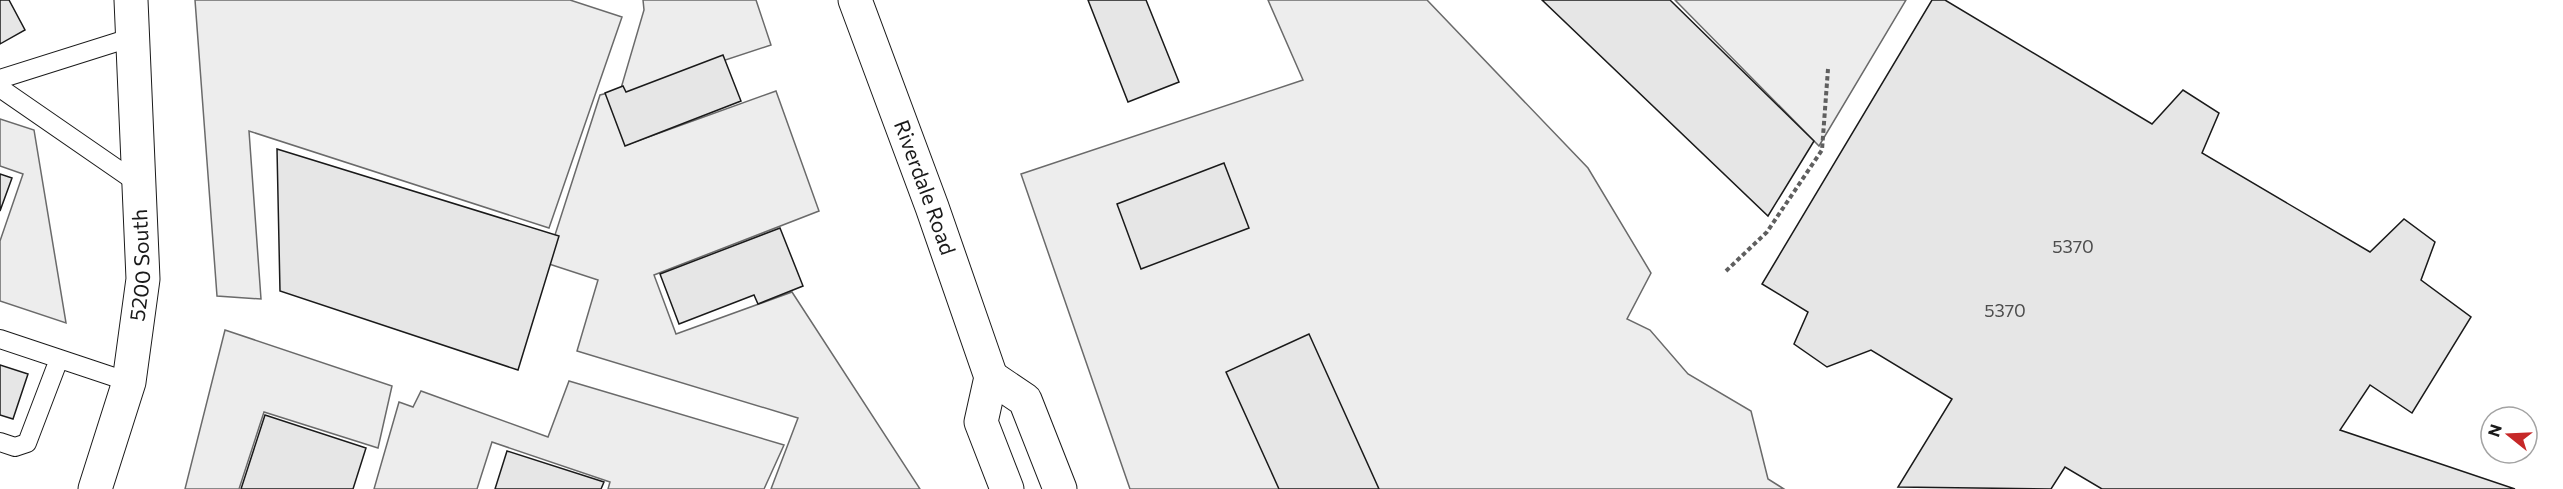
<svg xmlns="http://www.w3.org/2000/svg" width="2563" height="489" viewBox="0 0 2563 489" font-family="Commissioner,sans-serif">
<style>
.built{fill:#ededed;stroke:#6a6a6a;stroke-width:1.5}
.building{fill:#e6e6e6;stroke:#1a1a1a;stroke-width:1.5}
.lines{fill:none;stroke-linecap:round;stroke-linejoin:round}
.service-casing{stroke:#1a1a1a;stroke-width:20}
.minor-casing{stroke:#1a1a1a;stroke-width:35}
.primary-casing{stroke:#1a1a1a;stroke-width:35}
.path{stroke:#5f5f5f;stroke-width:4;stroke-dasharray:4.5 3;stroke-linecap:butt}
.service{stroke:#fff;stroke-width:18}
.minor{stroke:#fff;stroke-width:33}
.primary{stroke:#fff;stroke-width:33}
.labels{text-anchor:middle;stroke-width:4.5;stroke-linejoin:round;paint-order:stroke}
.number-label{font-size:18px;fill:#4d4d4d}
.street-label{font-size:21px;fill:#1a1a1a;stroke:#fff}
</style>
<rect width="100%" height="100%" fill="#fff"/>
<!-- built -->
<path class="built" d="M 195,0 L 570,0 L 622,17 L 549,228 L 249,131 L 261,299 L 217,296 Z
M 643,0 L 756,0 L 771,45 L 619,95 L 644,10 Z
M 1268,0 L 1427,0 L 1588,168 L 1651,273 L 1627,319 L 1650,330 L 1688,374 L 1751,411 L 1768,479 L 1784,489 L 1130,489 L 1021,174 L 1303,80 Z
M 1675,0 L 1906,0 L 1819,146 Z
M 776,91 L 819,211 L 654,275 L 676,334 L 792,292 L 920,489 L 771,489 L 798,418 L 577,351 L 598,280 L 546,263 L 600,95 L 608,93 L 626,145 Z
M 0,119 L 34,130 L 66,323 L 0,301 L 0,241 L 23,174 L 0,166 Z
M 225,330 L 392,386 L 378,448 L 264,412 L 239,489 L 185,489 Z
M 569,381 L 784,445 L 764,489 L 608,489 L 610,482 L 492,442 L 477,489 L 374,489 L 399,402 L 413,407 L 421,391 L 548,437 Z"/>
<!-- building -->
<path class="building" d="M 0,0 L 9,0 L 25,30 L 0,44 Z
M 1088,0 L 1146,0 L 1179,82 L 1128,102 Z
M 1542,0 L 1670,0 L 1814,141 L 1768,216 Z
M 1932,0 L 1945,0 L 2152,124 L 2183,90 L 2219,113 L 2202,153 L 2370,252 L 2404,219 L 2435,242 L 2421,280 L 2471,317 L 2412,413 L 2370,385 L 2340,430 L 2515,489 L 2102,489 L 2065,467 L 2051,489 L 1898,487 L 1952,399 L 1871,350 L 1827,367 L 1794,344 L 1808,312 L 1762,284 Z
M 723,55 L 741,101 L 625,146 L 605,93 L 623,86 L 626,92 Z
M 277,149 L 559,236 L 518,370 L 280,291 Z
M 1224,163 L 1249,228 L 1141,269 L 1117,204 Z
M 0,174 L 12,178 L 0,211 Z
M 780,228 L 803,286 L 758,304 L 754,295 L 679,324 L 660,274 Z
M 1309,334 L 1379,489 L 1279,489 L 1226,372 Z
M 0,365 L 28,374 L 13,419 L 0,415 Z
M 265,415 L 366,448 L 353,489 L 241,489 Z
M 507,451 L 604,482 L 601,489 L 495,489 Z"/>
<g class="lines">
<defs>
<path id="service" d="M 0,79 L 133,37
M 0,88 L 139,184
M 0,339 L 129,382
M 0,442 L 15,447 L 27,443 L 59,359"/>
<g id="minor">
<path id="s1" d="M 95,489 L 129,382 L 143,279 L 131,0"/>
</g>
<g id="primary">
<path id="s2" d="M 855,0 L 932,207 L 991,377 L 981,422 L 1007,489"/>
<path d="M 991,377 L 1025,400 L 1060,489"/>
</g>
</defs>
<!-- service casing -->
<use href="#service" class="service-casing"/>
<!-- minor casing -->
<use href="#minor" class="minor-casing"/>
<!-- primary casing -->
<use href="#primary" class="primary-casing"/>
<!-- path -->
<path class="path" d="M 1726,271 L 1767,232 L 1822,150 L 1828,69"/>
<!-- service -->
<use href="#service" class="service"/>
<!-- minor -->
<use href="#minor" class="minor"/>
<!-- primary -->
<use href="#primary" class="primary"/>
</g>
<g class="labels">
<!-- number labels -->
<g class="number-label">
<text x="2073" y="253">5370</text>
<text x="2005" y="317">5370</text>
</g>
<!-- street labels -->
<g class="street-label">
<text dy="7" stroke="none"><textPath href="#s2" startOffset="200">Riverdale Road</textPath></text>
<text dy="7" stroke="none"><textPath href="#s1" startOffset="230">5200 South</textPath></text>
</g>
</g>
<!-- north arrow -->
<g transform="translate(2509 435) rotate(288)"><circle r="28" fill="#ffffff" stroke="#a3a3a3" stroke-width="1.5"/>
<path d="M0-4.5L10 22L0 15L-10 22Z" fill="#c62828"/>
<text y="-9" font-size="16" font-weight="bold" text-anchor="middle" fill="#1a1a1a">N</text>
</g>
</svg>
